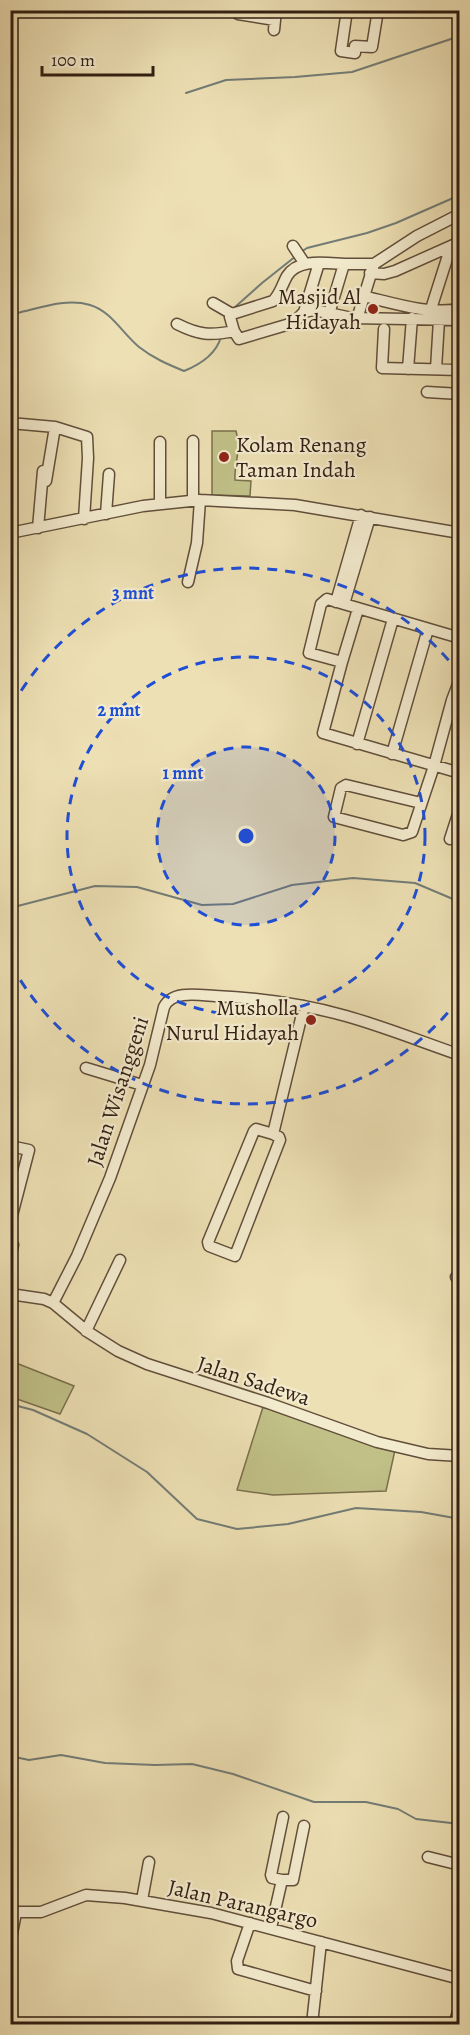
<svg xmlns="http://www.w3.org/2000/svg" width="470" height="2035" viewBox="0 0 470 2035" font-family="Alegreya,serif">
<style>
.green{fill:#c0c087;stroke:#796f4d;stroke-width:1.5}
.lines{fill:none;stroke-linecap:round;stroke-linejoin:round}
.stream{stroke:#737c76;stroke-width:2}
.minor-casing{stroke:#614e3b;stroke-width:13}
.minor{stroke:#f3ebce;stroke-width:10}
.ring{fill:none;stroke:#1d4ed8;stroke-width:3;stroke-dasharray:10 8}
.poi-dot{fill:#8f2418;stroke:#f3ebce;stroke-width:2}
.labels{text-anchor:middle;stroke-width:4.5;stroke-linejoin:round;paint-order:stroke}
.poi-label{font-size:22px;fill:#321e13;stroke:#f3ebce;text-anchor:end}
.street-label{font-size:22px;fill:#321e13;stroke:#f3ebce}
.centre{fill:#1d4ed8;stroke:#f3ebce;stroke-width:3}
.ring-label{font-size:18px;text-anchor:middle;font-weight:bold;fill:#1d4ed8;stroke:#f3ebce;stroke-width:4.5;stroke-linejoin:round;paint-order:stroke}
</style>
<rect width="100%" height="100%" fill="#ede0b4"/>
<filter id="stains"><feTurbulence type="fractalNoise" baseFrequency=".00333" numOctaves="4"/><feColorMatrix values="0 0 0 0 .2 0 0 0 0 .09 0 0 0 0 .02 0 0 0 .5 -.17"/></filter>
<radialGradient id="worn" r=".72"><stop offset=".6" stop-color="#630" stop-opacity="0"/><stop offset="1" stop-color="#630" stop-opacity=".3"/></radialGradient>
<!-- green -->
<path class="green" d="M 212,431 L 236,431 C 242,451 234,461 235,480 L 251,481 L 250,496 L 212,495 Z
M 11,1361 L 74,1386 L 60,1414 L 11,1397 Z
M 263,1407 L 341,1434 L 395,1450 L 386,1491 L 273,1495 L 237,1490 Z"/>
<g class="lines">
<!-- stream -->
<path class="stream" d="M 186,93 L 226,80 L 295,77 L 352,72 L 460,36
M 301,252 L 307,248 L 367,233 L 396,223 L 460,195
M 234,308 L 262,283 L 296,256
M 10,312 L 17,313 C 40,308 66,298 90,305 C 111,311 123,334 139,347 C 153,358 167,364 184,371 C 199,365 216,354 221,337
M 10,908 L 95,886 L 137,887 L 202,905 L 233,904 L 292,885 L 353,878 L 415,883 L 460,902
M 10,1404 L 33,1410 L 87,1434 L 147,1472 L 197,1519 L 237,1529 L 288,1524 L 356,1508 L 421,1512 L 460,1519
M 10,1756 L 29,1760 L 61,1755 L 105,1763 L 155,1765 L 192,1764 L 233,1774 L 314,1802 L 366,1802 L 398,1809 L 416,1819 L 460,1824"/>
<defs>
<path id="minor" d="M 347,10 L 341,51 L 355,53 L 355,46 L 372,47 L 378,10
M 238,14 L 275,20
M 274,30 L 276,10
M 293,246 L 305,264
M 344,264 L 374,264
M 370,273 L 384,274 L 395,271 L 460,242
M 363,296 C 393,303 429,315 460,309
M 213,303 L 232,314
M 431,309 L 451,246
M 304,312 L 319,263
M 329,314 L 344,264 C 326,263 298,258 287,276 C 282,285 280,294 273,301 L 232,314 L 230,317 L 234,331 L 239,339 L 293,323 L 304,312 L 314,310 L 352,318 L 460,320
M 357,319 L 374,264 L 417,236 L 460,214
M 177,324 C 199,335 210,336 234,331
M 384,329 L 382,368 L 460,370
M 408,369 L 412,318
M 436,369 L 439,320
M 427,392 L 460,394
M 10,423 L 55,427
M 193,441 L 193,500
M 160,442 L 160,504
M 46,481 L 55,427 L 87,437 L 88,458 L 84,519
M 106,514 L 109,474
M 38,528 L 43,471
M 10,533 L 143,506 L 200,500 L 295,505 L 460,533
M 188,582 L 197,543 L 200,500
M 336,602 L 361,515
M 344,604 L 370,517
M 460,638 L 327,599 L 321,604 L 309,653 L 342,662 L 323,733 L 460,773
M 342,662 L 358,609
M 460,679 L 452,700 L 460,702
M 357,744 L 393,619
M 392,754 L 428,629
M 421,803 L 346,785 L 341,788 L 334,817 L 403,835 L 412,832 L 434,766 L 452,700
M 450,839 L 460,808
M 86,1068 L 142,1085
M 273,1134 L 279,1137 L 280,1140 L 235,1256 L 209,1246 L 208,1242 L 254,1131 L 256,1129 L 273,1134 L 304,1006
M 10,1146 L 29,1150 L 10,1223
M 10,1242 L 13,1245 L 10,1259
M 460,1273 L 456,1277 L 460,1279
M 10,1294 L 44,1299 L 53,1303 L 88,1332 L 118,1351 L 147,1364 L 268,1403 L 377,1442 L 428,1454 L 460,1456
M 53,1303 L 77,1256 L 110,1178 L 150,1065 L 164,1007 C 172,990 199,995 215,996 C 259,998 303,1004 346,1016 C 385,1027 422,1042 460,1055
M 86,1331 L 120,1260
M 428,1857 L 460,1865
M 282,1880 L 293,1880 L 304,1826
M 142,1900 L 149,1862
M 10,1912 L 41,1912 L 86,1895 L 125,1898 L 211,1913 L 460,1979
M 250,1923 L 237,1961 L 238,1969 L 316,1991
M 271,1928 L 282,1880 L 272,1878 L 271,1875 L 283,1817
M 10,1943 L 16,1913
M 312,2024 L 321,1942
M 454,2024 L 460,2006"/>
</defs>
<!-- minor casing -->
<use href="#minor" class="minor-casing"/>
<!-- minor -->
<use href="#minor" class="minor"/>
</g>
<!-- distance rings -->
<circle cx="246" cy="836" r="89" fill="#1d4ed8" fill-opacity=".12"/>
<g class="ring">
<circle cx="246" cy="836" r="89"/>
<circle cx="246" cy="836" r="179"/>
<path d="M459 999A268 268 0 0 1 12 966M12 706A268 268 0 0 1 459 673"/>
</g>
<!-- markers -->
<g class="poi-dot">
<circle cx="373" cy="309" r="6"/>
<circle cx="224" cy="457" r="6"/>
<circle cx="311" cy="1020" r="6"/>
</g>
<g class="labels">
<!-- poi labels -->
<g class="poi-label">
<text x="361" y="304">Masjid Al<tspan x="361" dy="25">Hidayah</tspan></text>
<text x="236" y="452" text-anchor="start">Kolam Renang<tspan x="236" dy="25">Taman Indah</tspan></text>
<text x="299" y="1015">Musholla<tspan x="299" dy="25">Nurul Hidayah</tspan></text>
</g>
<!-- street labels -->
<g class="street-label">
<text transform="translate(117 1091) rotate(-72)" y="8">Jalan Wisanggeni</text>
<text transform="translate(254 1380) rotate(18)" y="8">Jalan Sadewa</text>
<text transform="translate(243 1903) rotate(13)" y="8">Jalan Parangargo</text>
</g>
</g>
<circle cx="246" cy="836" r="9" class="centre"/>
<g class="ring-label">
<text x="133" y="599">3 mnt</text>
<text x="119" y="716">2 mnt</text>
<text x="183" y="779">1 mnt</text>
</g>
<!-- margin -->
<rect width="470" height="2035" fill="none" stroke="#ede0b4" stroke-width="36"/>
<rect x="12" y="12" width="446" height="2011" fill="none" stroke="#321e13" stroke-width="3"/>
<rect x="18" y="18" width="434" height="1999" fill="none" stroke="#321e13" stroke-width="1.5"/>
<!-- scale -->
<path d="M42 66v9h111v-9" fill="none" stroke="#321e13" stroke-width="3"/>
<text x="51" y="66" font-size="18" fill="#321e13" stroke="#f3ebce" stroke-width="4.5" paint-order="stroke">100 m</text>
<rect width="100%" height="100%" filter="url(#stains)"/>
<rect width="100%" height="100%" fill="url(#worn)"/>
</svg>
